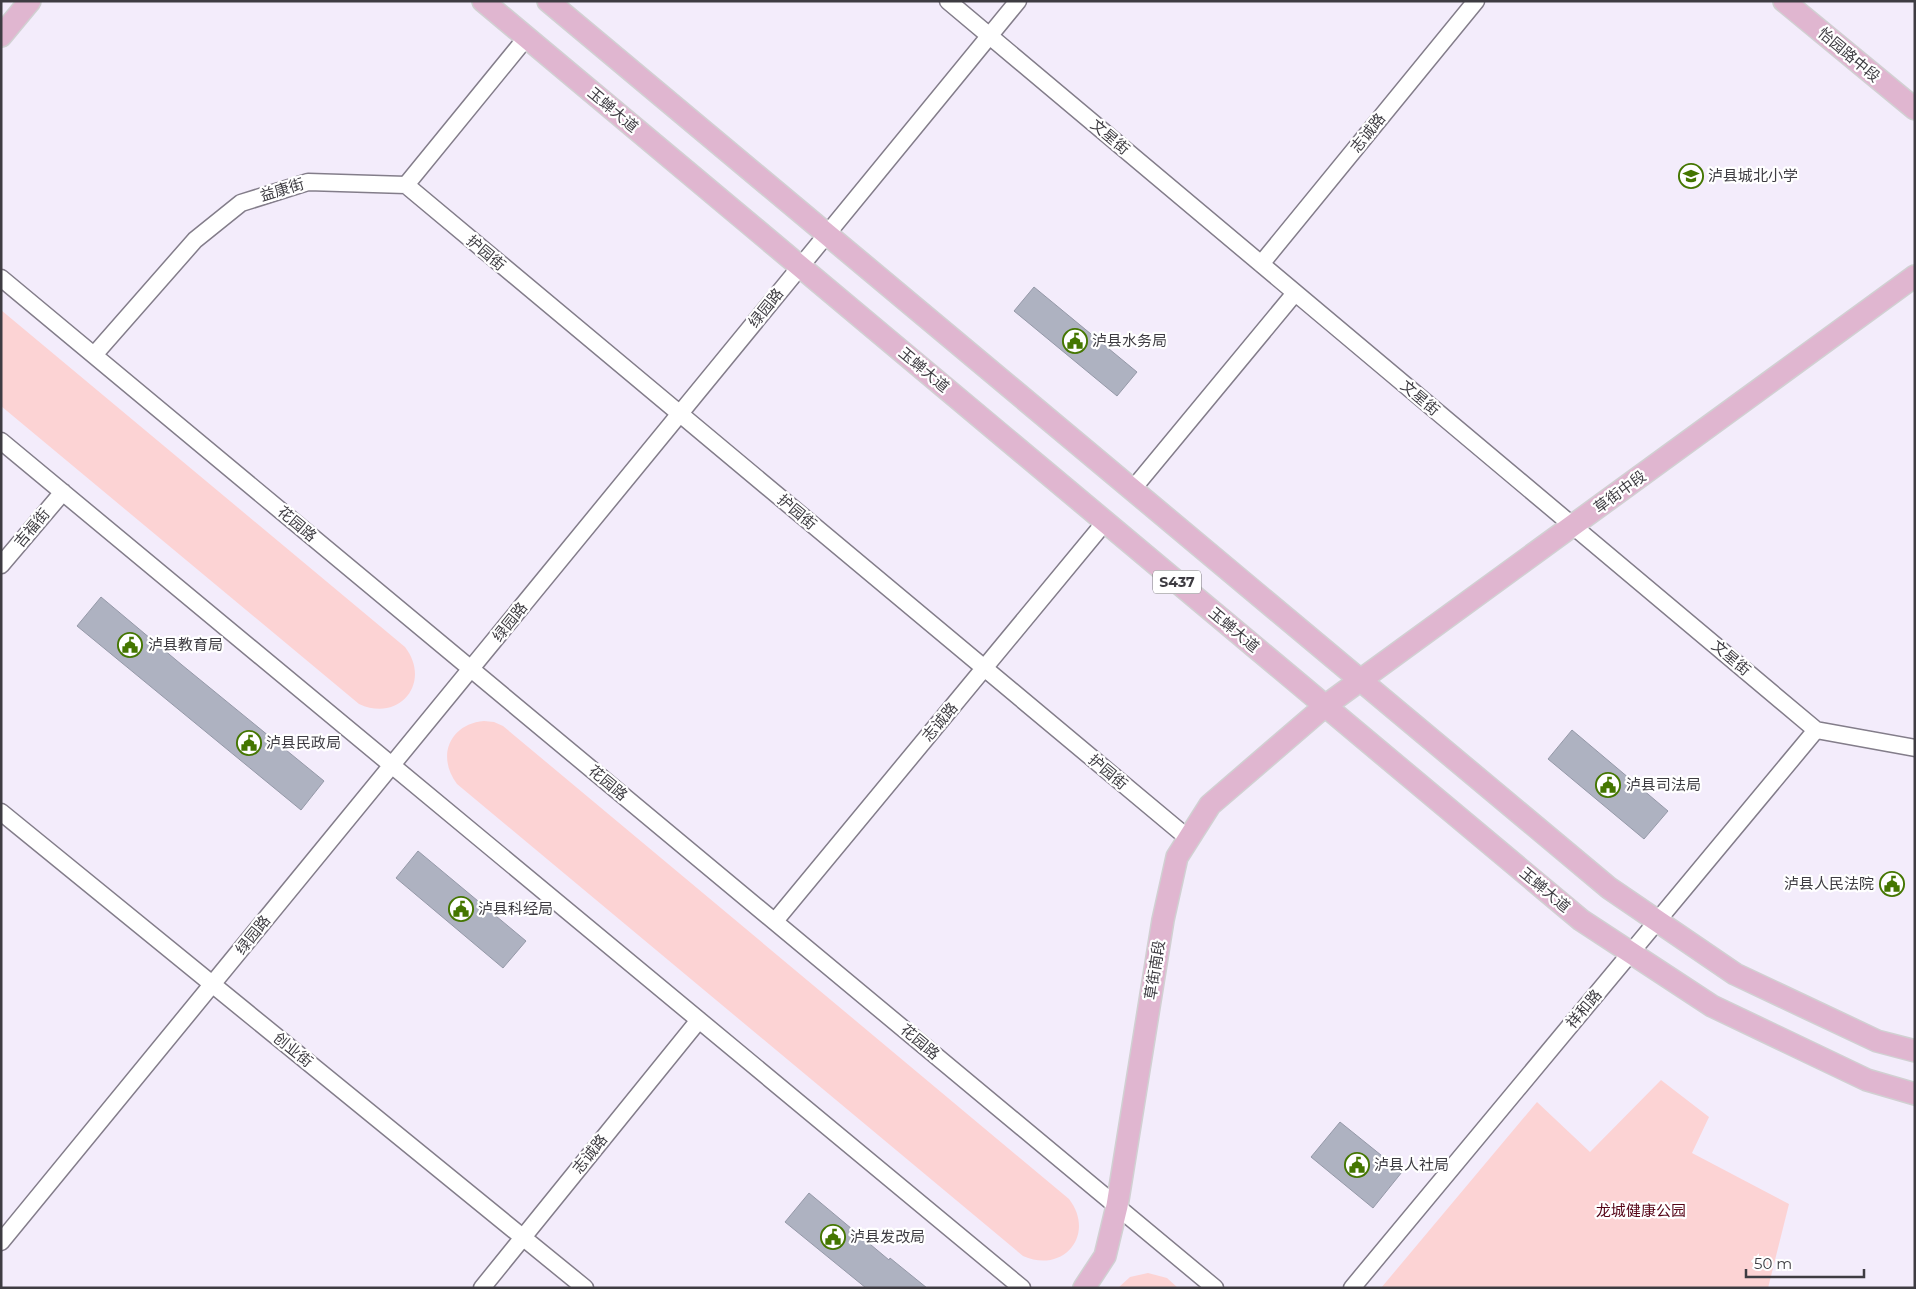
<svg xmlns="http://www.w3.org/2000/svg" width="1916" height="1289" viewBox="0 0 1916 1289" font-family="Montserrat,'Noto Sans SC',sans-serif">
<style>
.green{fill:#fcd3d4}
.building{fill:#aeb2c1;stroke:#9599a8}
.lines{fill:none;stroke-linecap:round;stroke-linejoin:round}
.minor-casing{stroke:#837d8a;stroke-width:19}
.major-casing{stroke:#d1d0d2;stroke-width:24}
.minor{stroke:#fff;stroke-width:16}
.major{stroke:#e0b6d0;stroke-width:21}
.labels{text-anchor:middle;stroke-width:4.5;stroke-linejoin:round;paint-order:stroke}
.shield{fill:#fff;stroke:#78767b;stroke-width:1}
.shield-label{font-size:14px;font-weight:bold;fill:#3e3c42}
.street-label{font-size:15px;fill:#3e3c42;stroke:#fff}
.poi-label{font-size:15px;fill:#3e3c42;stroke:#fff;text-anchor:start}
.park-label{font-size:15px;fill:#550416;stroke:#fff}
</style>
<rect width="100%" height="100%" fill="#f3ecfb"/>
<!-- green -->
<path class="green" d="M 1,310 L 405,647 C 432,682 400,723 359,704 L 1,406 Z
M 484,721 L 494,722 L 503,726 L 1069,1199 C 1096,1234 1064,1274 1023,1256 L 457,784 C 436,756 450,724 484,721 Z
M 1661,1080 L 1709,1117 L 1692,1153 L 1789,1204 L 1768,1288 L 1381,1288 L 1537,1102 L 1590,1152 Z
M 1148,1273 L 1167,1278 L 1178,1288 L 1118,1288 L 1130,1277 Z"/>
<!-- building -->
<path class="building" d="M 1034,287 L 1137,372 L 1117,396 L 1014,311 Z
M 101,597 L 182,665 L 324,781 L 301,810 L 77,626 Z
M 1572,730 L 1668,811 L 1644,839 L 1548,759 Z
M 418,851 L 526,941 L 503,968 L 396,878 Z
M 1340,1122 L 1402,1172 L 1373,1208 L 1311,1157 Z
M 809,1193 L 889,1260 L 890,1258 L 927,1288 L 866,1288 L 785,1222 Z"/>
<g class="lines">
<defs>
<path id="minor" d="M 948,1 L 1816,730 L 1915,748
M 406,185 L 1189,839
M 1261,264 L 1476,1
M 1,278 L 1215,1288
M 94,355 L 195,240 L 241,203 L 308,182 L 406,185 L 526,38
M 1,441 L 1022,1288
M 1132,490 L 1295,293
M 1,565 L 63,492
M 1,812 L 585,1288
M 775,921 L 1105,522
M 1,1242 L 1018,1
M 482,1288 L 699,1020
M 1352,1288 L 1816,730"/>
<path id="major" d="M 483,1 L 1581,920 L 1712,1006 L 1867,1080 L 1915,1094
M 548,1 L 1609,888 L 1735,974 L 1877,1041 L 1915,1051
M 1784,1 L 1915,109
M 1,36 L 30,1
M 1084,1288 L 1105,1256 L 1117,1206 L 1163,920 L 1177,857 L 1210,805 L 1325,706 L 1915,276"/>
</defs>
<!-- minor casing -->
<use href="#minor" class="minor-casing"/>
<!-- major casing -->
<use href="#major" class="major-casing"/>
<!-- minor -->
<use href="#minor" class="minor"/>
<!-- major -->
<use href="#major" class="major"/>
</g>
<!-- icons -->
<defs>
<symbol id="school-ring" viewBox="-11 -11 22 22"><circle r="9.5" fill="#fff" stroke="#447600" stroke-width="1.5"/><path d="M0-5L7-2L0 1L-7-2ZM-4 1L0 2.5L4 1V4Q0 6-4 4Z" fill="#447600"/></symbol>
<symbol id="civic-ring" viewBox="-11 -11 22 22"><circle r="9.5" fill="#fff" stroke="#447600" stroke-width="1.5"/><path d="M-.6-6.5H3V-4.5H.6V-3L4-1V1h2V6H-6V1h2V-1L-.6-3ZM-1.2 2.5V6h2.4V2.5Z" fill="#447600"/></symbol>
</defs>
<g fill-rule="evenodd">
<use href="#school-ring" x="1677" y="162" width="28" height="28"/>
<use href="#civic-ring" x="1061" y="327" width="28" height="28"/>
<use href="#civic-ring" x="116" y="631" width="28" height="28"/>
<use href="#civic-ring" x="235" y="729" width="28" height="28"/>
<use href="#civic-ring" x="1594" y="771" width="28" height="28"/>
<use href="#civic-ring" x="1878" y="870" width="28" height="28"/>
<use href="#civic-ring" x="447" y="895" width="28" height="28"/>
<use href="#civic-ring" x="1343" y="1151" width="28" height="28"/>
<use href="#civic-ring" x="819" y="1223" width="28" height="28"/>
</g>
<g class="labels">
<!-- shield labels -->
<rect class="shield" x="1153" y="570.5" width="48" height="23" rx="4"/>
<g class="shield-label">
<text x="1177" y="587">S437</text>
</g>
<!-- street labels -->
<g class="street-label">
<text transform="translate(1849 55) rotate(40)" y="5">怡园路中段</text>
<text transform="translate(613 110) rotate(40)" y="5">玉蝉大道</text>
<text transform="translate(1368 133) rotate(-51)" y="5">志诚路</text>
<text transform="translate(1110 137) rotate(40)" y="5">文星街</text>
<text transform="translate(282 190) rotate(-17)" y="5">益康街</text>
<text transform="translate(486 253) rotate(40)" y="5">护园街</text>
<text transform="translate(766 308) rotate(-51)" y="5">绿园路</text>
<text transform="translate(924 370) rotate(40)" y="5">玉蝉大道</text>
<text transform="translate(1420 398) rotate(40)" y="5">文星街</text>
<text transform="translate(1620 492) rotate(-36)" y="5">草街中段</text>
<text transform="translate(797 512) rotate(40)" y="5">护园街</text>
<text transform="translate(297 524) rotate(40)" y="5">花园路</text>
<text transform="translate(32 528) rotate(-50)" y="5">吉福街</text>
<text transform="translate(510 622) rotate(-51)" y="5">绿园路</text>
<text transform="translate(1234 630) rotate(40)" y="5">玉蝉大道</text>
<text transform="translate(1731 658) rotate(40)" y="5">文星街</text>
<text transform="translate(940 722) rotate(-50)" y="5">志诚路</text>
<text transform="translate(1108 772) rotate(40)" y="5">护园街</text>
<text transform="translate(608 783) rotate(40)" y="5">花园路</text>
<text transform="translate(1545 890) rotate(40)" y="5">玉蝉大道</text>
<text transform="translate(253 935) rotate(-51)" y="5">绿园路</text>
<text transform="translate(1155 970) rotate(-81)" y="5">草街南段</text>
<text transform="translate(1584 1009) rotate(-50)" y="5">祥和路</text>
<text transform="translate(920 1042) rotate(40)" y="5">花园路</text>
<text transform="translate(293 1050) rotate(39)" y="5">创业街</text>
<text transform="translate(590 1154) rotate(-51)" y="5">志诚路</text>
</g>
<!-- poi labels -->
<g class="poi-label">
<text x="1708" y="181">泸县城北小学</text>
<text x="1092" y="346">泸县水务局</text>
<text x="148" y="650">泸县教育局</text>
<text x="266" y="748">泸县民政局</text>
<text x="1626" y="790">泸县司法局</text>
<text x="1874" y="889" text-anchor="end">泸县人民法院</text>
<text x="478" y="914">泸县科经局</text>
<text x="1374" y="1170">泸县人社局</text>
<text x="850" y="1242">泸县发改局</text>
</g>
<!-- park labels -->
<g class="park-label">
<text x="1641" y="1216">龙城健康公园</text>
</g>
</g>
<!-- border -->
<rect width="1916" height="1289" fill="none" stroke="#3e3c42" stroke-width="5"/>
<!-- scale -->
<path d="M1746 1269v8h118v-8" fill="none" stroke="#3e3c42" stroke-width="2.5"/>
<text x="1754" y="1269" font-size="15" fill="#3e3c42" stroke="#ffffff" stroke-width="4" paint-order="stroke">50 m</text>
</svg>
